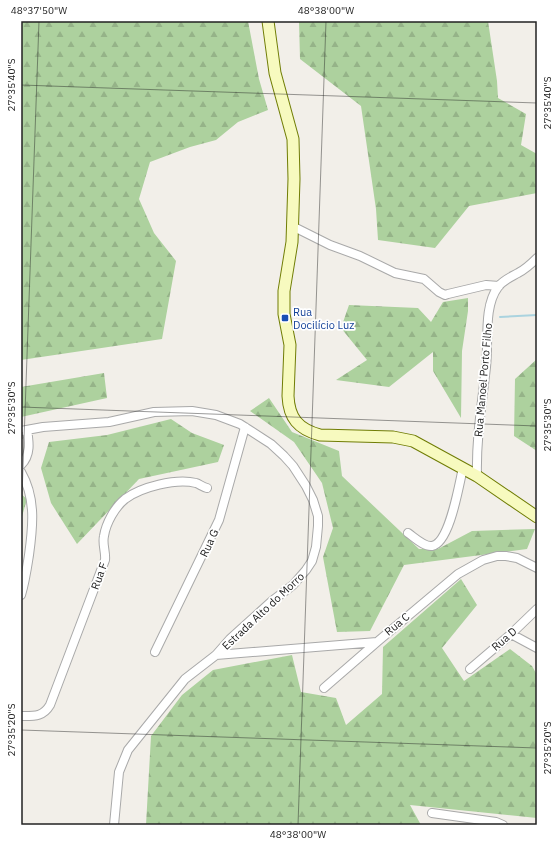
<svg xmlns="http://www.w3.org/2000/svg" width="558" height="846" viewBox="0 0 558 846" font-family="'IBM Plex Sans',sans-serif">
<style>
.forest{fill:url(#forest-firs)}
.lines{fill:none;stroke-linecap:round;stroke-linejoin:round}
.stream{stroke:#aad3df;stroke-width:2}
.minor-casing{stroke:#a9a9a9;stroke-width:10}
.secondary-casing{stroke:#707d05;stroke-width:13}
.minor{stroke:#fff;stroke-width:8}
.secondary{stroke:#f7fabf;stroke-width:11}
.wall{fill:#aba49e}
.building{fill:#c7bfb8;stroke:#8b8681}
.ticks{fill:none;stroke:#222;stroke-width:1;stroke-opacity:0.45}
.transit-dot{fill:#1a4fb4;stroke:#fff;stroke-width:1.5}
.labels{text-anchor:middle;stroke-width:3.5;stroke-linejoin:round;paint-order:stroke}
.transit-label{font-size:11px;fill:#164399;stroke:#fff;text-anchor:start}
.street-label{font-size:11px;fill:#222;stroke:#fff}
.neatline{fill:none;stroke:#222;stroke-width:1.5}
.ticks-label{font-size:10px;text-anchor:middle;fill:#222}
</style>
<defs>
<pattern id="forest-firs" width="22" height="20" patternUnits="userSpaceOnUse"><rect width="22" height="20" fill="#add19e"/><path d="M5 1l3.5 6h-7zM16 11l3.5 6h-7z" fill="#95b388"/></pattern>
</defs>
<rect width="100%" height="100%" fill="#f2efe9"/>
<!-- forest -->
<path class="forest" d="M 21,21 L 248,21 L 259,79 L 268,110 L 238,122 L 216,140 L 190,147 L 150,162 L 139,199 L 154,233 L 176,261 L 162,339 L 21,360 Z
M 299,21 L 488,21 L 497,81 L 498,98 L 526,114 L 521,145 L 537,154 L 537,193 L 469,206 L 435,248 L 378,240 L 376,209 L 361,106 L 300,59 Z
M 468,298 L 468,311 L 462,351 L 461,418 L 433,371 L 433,352 L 389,387 L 336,380 L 367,360 L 341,328 L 349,305 L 418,308 L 431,322 L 443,302 Z
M 537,359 L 537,451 L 514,436 L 515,379 Z
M 104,373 L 107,398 L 21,417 L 21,387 Z
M 269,398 L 292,432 L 339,451 L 342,476 L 419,549 L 438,549 L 472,531 L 535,529 L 527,549 L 404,565 L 370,631 L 337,632 L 323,557 L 333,528 L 322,483 L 294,442 L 250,411 Z
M 171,419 L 192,433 L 224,445 L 218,462 L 139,479 L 77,544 L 51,503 L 41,468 L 49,442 L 107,435 Z
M 21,494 L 27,499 L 21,520 Z
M 461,579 L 477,605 L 442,648 L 464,681 L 510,649 L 532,666 L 537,675 L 537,818 L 410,805 L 421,825 L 146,825 L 151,736 L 182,695 L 213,670 L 292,655 L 301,692 L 336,698 L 346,725 L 382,694 L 383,647 Z"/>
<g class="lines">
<!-- stream -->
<path class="stream" d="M 500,317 L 537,315"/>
<defs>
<path id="minor" d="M 292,226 L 330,245 L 360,256 L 395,273 L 424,279 L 439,292 L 445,295 L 448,294 L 486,285 L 499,286
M 21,431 L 43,427 L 109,422 L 154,412 L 192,411 L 216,415 L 240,424 L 271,444 L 284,456 L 293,466 L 306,486 L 313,500 L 318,516 L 318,526 L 316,547 L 312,561 L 306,570 L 293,585 L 272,601 L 230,639 L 216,655 L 185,679 L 128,750 L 119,772 L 114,825
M 21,465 C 31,455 29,442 27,430
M 21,472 C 36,498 33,526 29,555 C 27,568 25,582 21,595
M 477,476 C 476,438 482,404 486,367 C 489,342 483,307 498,287 C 503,280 511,277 518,273 C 526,269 531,264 537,258
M 408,533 C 414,537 424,547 432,546 C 450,543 459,484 463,468
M 511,634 L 537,648
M 155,652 L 219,520 L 245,427
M 216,655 L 377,642 L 458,574 L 483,560 L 497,556 L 506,556 L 517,558 L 537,568
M 470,669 L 511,634 L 537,609
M 324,688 L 377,642
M 21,716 C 34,716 43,717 50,705 L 105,560 C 106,552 102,544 104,536 C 106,523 115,507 125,499 C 141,487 176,478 196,483 C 199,484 203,487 207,488
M 432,813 L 496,822 L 503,825"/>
<path id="secondary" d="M 268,21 L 275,73 L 293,139 L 294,179 L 292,242 L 284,291 L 284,314 L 290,345 L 288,396 C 289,418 298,429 320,435 L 393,437 L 413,441 L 477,476 L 537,517"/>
</defs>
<!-- minor casing -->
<use href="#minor" class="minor-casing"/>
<!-- secondary casing -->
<use href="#secondary" class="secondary-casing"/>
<!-- minor -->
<use href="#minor" class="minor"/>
<!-- secondary -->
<use href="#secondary" class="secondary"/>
</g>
<!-- wall -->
<path class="wall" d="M 21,432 L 22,439 L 22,448 L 21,448 Z"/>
<!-- building -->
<path class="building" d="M 21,432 L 22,432 L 22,439 L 21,439 Z"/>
<!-- ticks -->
<path class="ticks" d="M 21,85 L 537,103M 21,407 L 537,426M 21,524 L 39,21M 21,730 L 537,748M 298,825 L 326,21"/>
<!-- markers -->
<rect class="transit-dot" x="281" y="314" width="8" height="8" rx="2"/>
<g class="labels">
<!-- transit labels -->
<g class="transit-label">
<text x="293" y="316">Rua<tspan x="293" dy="13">Docilício Luz</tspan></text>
</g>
<!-- street labels -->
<g class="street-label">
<text transform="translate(483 380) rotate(-85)" y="4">Rua Manoel Porto Filho</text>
<text transform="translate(209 543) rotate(-65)" y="4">Rua G</text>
<text transform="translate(99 576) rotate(-70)" y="4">Rua F</text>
<text transform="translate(263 611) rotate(-43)" y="4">Estrada Alto do Morro</text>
<text transform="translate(397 624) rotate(-40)" y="4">Rua C</text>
<text transform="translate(504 639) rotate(-41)" y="4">Rua D</text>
</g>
</g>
<!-- border -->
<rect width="558" height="846" fill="none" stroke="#ffffff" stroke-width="44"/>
<rect x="22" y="22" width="514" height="802" class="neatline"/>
<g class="ticks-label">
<text x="39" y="14">48°37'50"W</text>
<text x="326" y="14">48°38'00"W</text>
<text transform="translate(11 85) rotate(-90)" y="4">27°35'40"S</text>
<text transform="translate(547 103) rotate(-90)" y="4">27°35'40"S</text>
<text transform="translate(11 408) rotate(-90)" y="4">27°35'30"S</text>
<text transform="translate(547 425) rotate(-90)" y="4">27°35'30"S</text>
<text transform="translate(11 730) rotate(-90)" y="4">27°35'20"S</text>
<text transform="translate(547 748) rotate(-90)" y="4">27°35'20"S</text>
<text x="298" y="838">48°38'00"W</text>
</g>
</svg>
